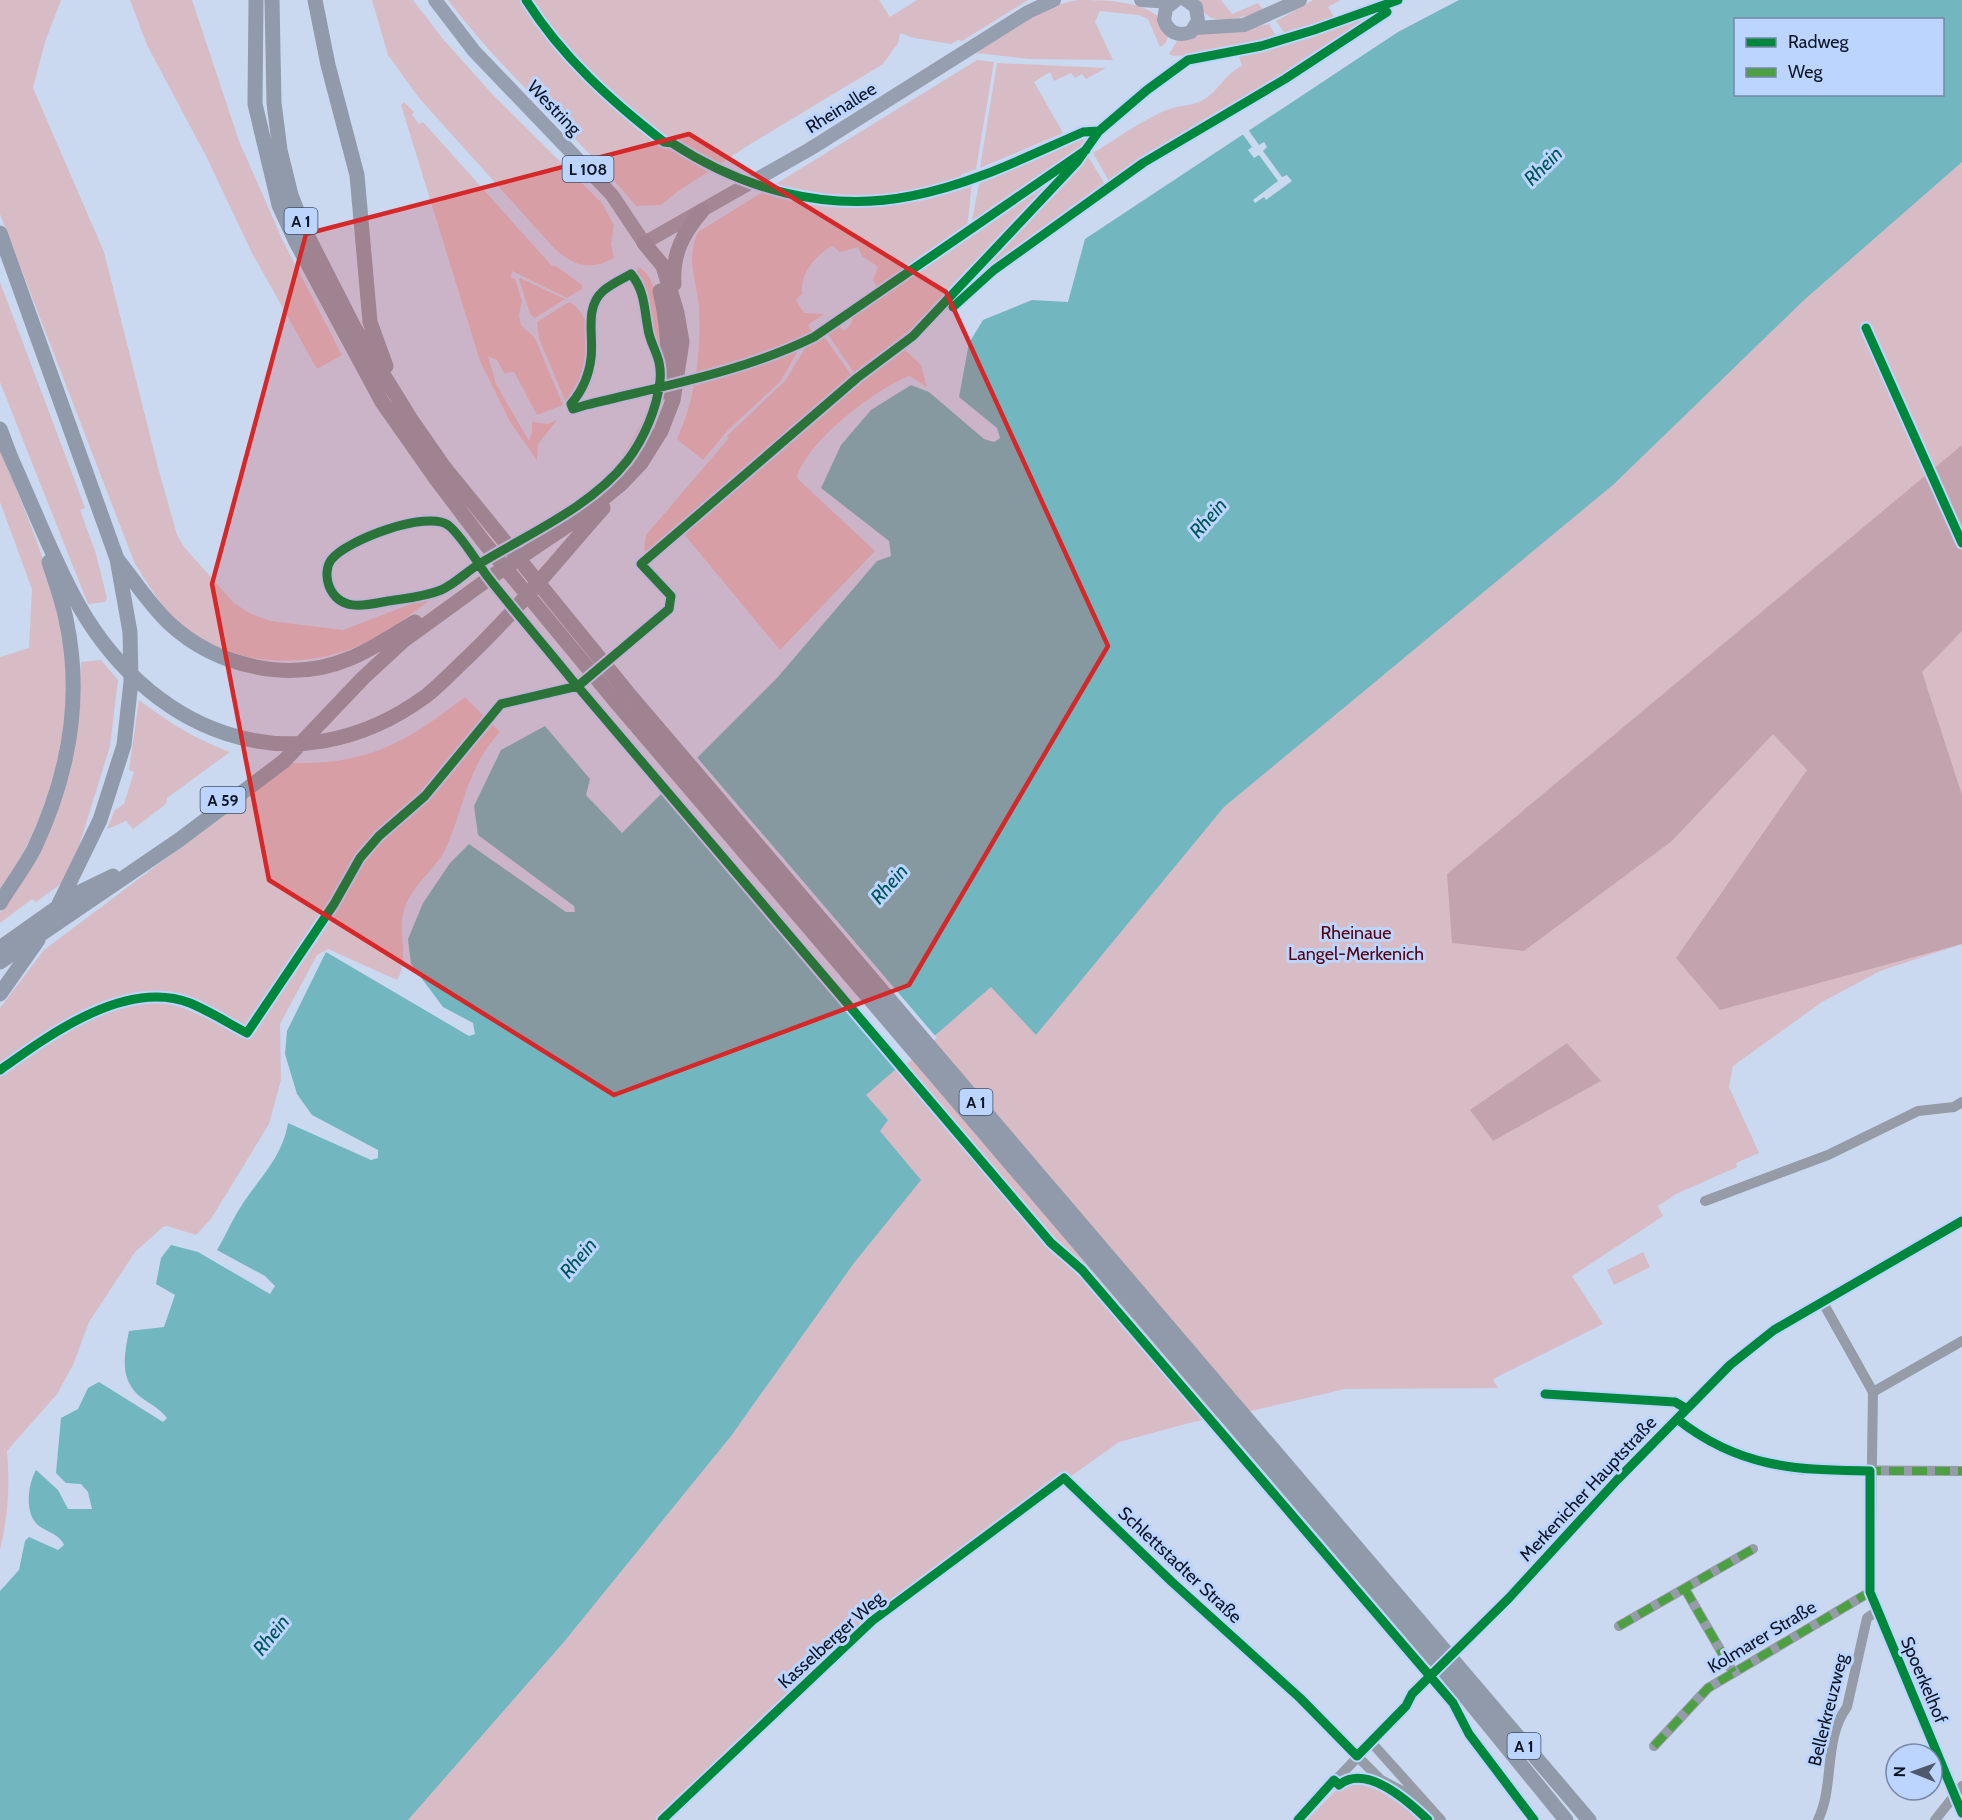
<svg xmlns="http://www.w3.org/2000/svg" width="1962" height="1820" viewBox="0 0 1962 1820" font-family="Cabin,sans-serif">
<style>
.green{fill:#d7bcc6;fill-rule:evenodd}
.forest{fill:#c3a4ae}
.water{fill:#72b6c0;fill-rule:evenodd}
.pier{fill:#cad8f0}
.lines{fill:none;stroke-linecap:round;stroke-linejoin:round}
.minor{stroke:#959ca7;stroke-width:10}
.major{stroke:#969faf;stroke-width:14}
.highway{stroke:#919aaa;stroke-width:15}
.quiet{stroke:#4da042;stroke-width:8;stroke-dasharray:15 8;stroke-linecap:butt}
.cycleway-casing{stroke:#bbd5ff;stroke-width:13}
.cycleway{stroke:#00873e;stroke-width:9}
.marked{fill:#d62828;fill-opacity:0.2;stroke:#d62828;stroke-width:4.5;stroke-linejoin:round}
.labels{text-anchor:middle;stroke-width:6;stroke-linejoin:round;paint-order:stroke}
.shield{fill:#bbd5ff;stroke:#414f66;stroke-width:1.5}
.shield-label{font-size:16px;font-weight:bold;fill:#0d1524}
.street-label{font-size:18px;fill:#0d1524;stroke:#bbd5ff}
.park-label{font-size:18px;fill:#560010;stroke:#bbd5ff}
.water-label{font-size:20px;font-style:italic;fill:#005559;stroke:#bbd5ff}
</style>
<rect width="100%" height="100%" fill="#cad8f0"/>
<!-- green -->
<path class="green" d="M 0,0 L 61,0 L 45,42 L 33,88 L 104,252 L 159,471 L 177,535 L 184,547 L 234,603 L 251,614 L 271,621 L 343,630 L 439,593 C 422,606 405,619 387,631 C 329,668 252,672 193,634 C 167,618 151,588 135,564 L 0,214 Z
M 130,0 L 192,0 L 239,141 L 283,241 L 342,355 L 317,369 L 252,253 L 207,158 L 147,45 Z
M 372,0 L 413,0 L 443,39 L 493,95 L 602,203 L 614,225 L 611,245 L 614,258 C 589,272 571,265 552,246 L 419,98 L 388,55 Z
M 448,0 L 879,0 L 890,17 L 917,0 L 1028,0 L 962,41 L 958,40 L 951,44 L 914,38 L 900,33 L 898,43 L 883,64 L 752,143 L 677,192 L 661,205 L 636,206 C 577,134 504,75 448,0 Z
M 1078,0 C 1106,0 1160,0 1168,33 C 1169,39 1165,45 1160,47 L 1148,19 L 1139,15 L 1100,11 L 1095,22 L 1113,60 L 1030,59 L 976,53 C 1007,31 1039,6 1078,0 Z
M 1199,0 L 1221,0 L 1232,14 L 1258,3 L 1264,11 C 1245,16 1203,32 1199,0 Z
M 1313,0 L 1341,0 L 1328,7 L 1335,19 L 1286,35 L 1276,21 Z
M 1962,0 L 1962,944 L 1880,971 L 1822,1002 L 1733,1066 L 1729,1087 L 1759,1153 L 1736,1163 L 1737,1167 L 1676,1194 L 1658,1206 L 1663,1216 L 1572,1276 L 1603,1324 L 1495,1378 L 1493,1380 L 1498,1388 L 1345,1389 L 1251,1411 L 1193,1422 L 1119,1442 L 1036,1501 L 874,1626 L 659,1820 L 111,1820 L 717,1066 L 1942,94 L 1942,20 Z
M 1373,13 L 1376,18 L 1295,70 L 1146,157 L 1110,183 L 1093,153 C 1113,141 1150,115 1170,109 C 1180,105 1191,106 1201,101 C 1219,92 1225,73 1242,66 L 1238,54 L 1280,44 L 1282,46 L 1291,43 L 1290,40 Z
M 1269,24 L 1277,38 C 1259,42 1180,62 1169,54 L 1179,38 C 1208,28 1239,32 1269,24 Z
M 977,60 L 994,62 L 976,169 L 961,175 L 963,179 L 911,194 L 912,199 L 972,182 L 967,229 L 952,240 L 950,238 L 945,245 L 864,300 L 858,299 L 877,286 L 873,280 L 878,267 L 862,256 L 858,247 L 840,252 L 832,246 C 815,256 800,273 802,294 L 796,300 L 804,313 L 824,314 L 808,325 L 814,335 L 764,357 L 704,370 L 706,379 L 713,378 L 799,349 L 780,382 L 728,430 L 703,460 L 677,439 C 696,398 701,353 699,308 C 697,281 685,258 698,232 Z
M 997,63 L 1106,68 L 1086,79 L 1082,74 L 1075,78 L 1071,73 L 1054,81 L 1050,72 L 1034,82 L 1063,133 L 980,168 Z
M 404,102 L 414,112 L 412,115 L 419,124 L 423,122 L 552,266 L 556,266 L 582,285 L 582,289 L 567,298 L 512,271 L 511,277 L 515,279 L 522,301 L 519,315 L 521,325 L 535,338 L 563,405 L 537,415 L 514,372 L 504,373 L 497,360 L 488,356 L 496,384 L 529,441 L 532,432 L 532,422 L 548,424 L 557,420 L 538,444 L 537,460 L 510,422 L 480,361 L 401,105 Z
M 1082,136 L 1086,145 L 971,225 L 980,179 Z
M 1087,155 L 1106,186 L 987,273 L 953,305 L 920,333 Z
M 1076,158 L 930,317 L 857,377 L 827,333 L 839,325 L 843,331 C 851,327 852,321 854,313 Z
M 638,267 C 652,274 654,288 657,303 C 668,363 656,416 620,466 L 613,469 C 631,447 675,370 653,344 L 644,290 L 637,274 Z
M 519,279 L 520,278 L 565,299 L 535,318 L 530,314 Z
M 0,282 L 81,497 L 85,508 L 80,510 L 96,554 L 107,598 L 105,602 L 88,604 L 0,382 Z
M 569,302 C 600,317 594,387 566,403 L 539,338 L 537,322 Z
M 823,335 L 854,379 L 649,556 L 644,549 L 646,535 L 728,439 L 727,436 L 785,381 L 809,342 Z
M 900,345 L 921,365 L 927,387 L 909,376 C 874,390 806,442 797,478 L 875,551 L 780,650 L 683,533 L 854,381 Z
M 0,447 C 22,506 55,576 63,639 C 75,726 50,819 0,891 L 0,657 L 29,648 L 32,589 L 0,502 Z
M 101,660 L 118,680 L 110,746 L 79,846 L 62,883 L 36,902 L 32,899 L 0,923 L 0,913 L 19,887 L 78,699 L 81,662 Z
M 465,697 L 500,732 C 468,765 464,807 446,848 C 439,864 415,884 406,904 C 395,928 411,958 397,980 L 328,949 L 317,955 L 280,1024 L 281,1080 L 269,1124 L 211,1219 L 196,1235 L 167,1226 L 163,1227 L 135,1252 L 89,1322 L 73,1365 L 57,1394 L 7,1451 C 10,1485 8,1518 0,1550 L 0,1008 L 44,950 L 293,763 C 368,765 406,742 465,697 ZM 166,995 L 192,1001 L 242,1026 L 236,1034 C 198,1013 158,990 113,1006 C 94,1013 76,1024 57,1029 C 91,1007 126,997 166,995 Z
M 139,700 C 168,722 195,739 230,752 L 167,798 L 166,804 L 133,829 L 126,821 L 107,829 L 115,810 L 124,804 L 134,772 L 129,770 Z
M 1643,1252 L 1650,1267 L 1614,1285 L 1607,1270 Z
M 1354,1779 L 1397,1799 L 1420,1820 L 1307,1820 L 1339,1787 Z"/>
<!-- forest -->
<path class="forest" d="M 1962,445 L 1962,631 L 1922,672 L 1962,795 L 1962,944 L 1720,1010 L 1676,958 L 1807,770 L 1773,734 L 1672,841 L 1524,951 L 1452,943 L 1447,874 Z
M 1567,1043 L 1601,1081 L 1493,1141 L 1470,1110 Z"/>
<!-- water -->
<path class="water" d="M 1459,0 L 1962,0 L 1962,162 L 1804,300 L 1614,484 L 1224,807 L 1036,1035 L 991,987 L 866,1095 L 888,1120 L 880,1131 L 921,1180 L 854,1263 L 731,1436 L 563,1643 L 408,1820 L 0,1820 L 0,1591 L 19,1570 L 25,1541 L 29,1537 L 58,1550 L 64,1545 C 60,1534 46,1532 38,1525 C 24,1513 28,1484 36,1470 L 58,1490 L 68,1509 L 92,1509 L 88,1492 L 81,1484 L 66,1483 L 56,1473 L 61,1418 L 78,1409 L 88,1388 L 99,1382 L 163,1422 L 167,1418 C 159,1407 147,1403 137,1394 C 119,1376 125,1352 129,1331 L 164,1327 L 175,1295 L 156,1284 L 161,1258 L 171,1245 L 198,1252 L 270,1294 L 275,1286 L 265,1276 L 217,1250 C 225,1237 231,1222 240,1208 C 258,1179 282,1159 288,1123 L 371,1160 L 378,1158 L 378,1150 L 312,1115 L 297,1094 L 285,1054 L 287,1031 L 326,952 L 469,1036 L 475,1034 L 473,1023 L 443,1007 L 411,964 L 408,939 L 423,903 L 450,863 L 469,844 L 566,912 L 575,912 L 574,906 L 478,835 L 474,806 L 501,750 L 545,726 L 590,779 L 586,795 L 622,833 L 777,678 L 877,561 L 891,556 L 889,541 L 821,488 L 841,445 L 871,410 L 911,385 L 929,392 L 984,439 L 994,442 L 1000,438 L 997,428 L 959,397 L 969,343 L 983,320 L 1032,300 L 1068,302 L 1085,239 L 1398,32 ZM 1736,20 L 1942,20 L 1942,94 L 1736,94 Z"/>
<!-- pier -->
<path class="pier" d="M 1247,128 L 1259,145 L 1264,142 L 1267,147 L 1263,151 L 1282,177 L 1287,175 L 1292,181 L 1266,200 L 1264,197 L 1255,203 L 1253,200 L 1278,181 L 1259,155 L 1254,158 L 1248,150 L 1252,147 L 1241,132 Z
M 695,755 L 937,1038 L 901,1069 L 661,789 Z"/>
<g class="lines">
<!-- minor -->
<path class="minor" d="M 1705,1201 L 1828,1155 L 1918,1111 L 1954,1107 L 1962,1102
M 1822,1301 L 1873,1392 L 1870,1592 L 1962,1813
M 1873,1392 L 1962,1341
M 1545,1394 L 1675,1402 L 1687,1409
M 1677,1419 C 1716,1450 1755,1464 1804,1470 L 1962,1471
M 1685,1589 L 1733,1672
M 1619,1626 L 1753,1549
M 1371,1742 L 1441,1820
M 1654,1746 L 1708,1688 L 1870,1592
M 1357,1756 L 1381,1780 L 1421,1801
M 662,1820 L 872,1621 L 1064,1478 L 1172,1582 L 1276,1676
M 1298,1820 L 1406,1706 L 1412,1694 L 1509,1598 L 1617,1480 L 1730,1365 L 1774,1330 L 1962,1221
M 1818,1820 C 1835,1785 1823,1739 1847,1707 L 1867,1618 L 1877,1611
M 1935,1820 L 1962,1786"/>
<!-- major -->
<path class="major" d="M 435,0 L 474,51 L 612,195 L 644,243 L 810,149 L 1028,12 L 1054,0
M 1141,0 L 1171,2
M 1176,0 L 1166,8 L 1164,20 C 1168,32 1178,37 1191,32 L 1198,21 L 1196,7 L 1186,0
M 1195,28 L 1244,25 L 1300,0"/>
<!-- highway -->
<path class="highway" d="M 256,0 L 255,104 L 279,205 L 296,242 L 382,402 L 436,479 L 483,541 L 616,702 L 1451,1679 L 1566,1820
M 272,0 L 274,103 L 280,150 L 291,195 L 304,229 L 354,327 L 410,418 L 444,467 L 628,693 L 1589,1820
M 315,0 L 328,65 L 357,175 L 370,322 L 386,366
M 0,233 L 117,559 L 130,632 L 131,682 L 124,745 L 100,820 L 59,904
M 674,284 C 672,254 683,233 702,211
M 660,291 C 668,325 671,358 664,392
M 0,429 L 11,458
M 7,449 C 29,497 48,547 72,593 C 144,732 292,794 426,696 C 441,684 455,669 469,656 C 517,610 559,558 603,508
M 117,559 C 134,580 149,604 169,623 C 216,667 291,684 351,658 C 373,649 394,634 415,622
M 0,903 C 11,885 24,868 34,849 C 68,777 83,698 66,619 C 62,600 55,581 49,562
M 0,948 L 76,894 L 113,876
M 0,962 L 179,840 L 284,761 L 363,678 L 403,641 L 491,577 L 583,515 L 620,485 L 641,463 L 661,431 L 673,400 L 682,342 L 677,313 L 663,266 L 644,243
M 0,994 L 38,940"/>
<!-- quiet -->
<path class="quiet" d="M 1866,1471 L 1962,1471
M 1685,1589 L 1733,1672
M 1619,1626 L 1753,1549
M 1654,1746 L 1708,1688 L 1870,1592"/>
<defs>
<path id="cycleway" d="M 526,0 C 562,57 611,101 664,142 L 672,143 C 742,189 827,213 911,196 C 971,185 1028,156 1083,132 L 1099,131
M 1086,150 L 814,337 C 743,372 662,386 586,405 L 573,409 L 571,404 C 582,391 589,376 591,358 C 594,336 584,308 603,291 C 611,284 622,279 631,274 C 646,292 644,312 649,334 C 654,352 662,359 660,381 C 657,408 644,439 627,461 C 591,507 528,534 479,564 C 466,572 455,584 441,590 C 424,597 407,598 388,601 C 367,605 340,613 329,586 C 326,578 326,567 331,560 C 346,540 427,510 448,525 C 461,535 477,562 487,576 C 515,612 545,646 573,681 L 1051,1243 L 1082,1270 L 1453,1703 L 1469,1734 L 1534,1820
M 953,307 L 994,270 L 1143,163 L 1285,79 L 1387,12
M 1866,328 L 1962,543
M 0,1070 C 49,1035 126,978 190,1003 C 209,1011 228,1023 247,1033 L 334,904 L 360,858 L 379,836 L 425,796 L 501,704 L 578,686 L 669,609 L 671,596 L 641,564 L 857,378 L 913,336 L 1077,162 L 1099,131 L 1147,90 L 1188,60 L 1261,46 L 1314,30 L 1398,0
M 1545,1394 L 1675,1402 L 1687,1409
M 1677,1419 C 1739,1468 1795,1470 1870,1471 L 1870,1592 L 1962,1813
M 662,1820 L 872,1621 L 1064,1478 L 1172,1582 L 1300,1698 L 1357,1756 L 1406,1706 L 1412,1694 L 1509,1598 L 1617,1480 L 1730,1365 L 1774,1330 L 1962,1221
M 1298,1820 L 1334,1780 L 1339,1785 C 1366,1763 1408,1801 1428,1820"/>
</defs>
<!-- cycleway casing -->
<use href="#cycleway" class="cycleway-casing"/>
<!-- cycleway -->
<use href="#cycleway" class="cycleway"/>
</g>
<!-- marked area -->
<path class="marked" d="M 689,134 L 946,292 L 1108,646 L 909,985 L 614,1095 L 269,880 L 212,584 L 306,234 Z"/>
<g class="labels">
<!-- shield labels -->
<g class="shield">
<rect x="562.5" y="156" width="51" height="26" rx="4.5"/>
<rect x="284.5" y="208" width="33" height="26" rx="4.5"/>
<rect x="200.5" y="787" width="45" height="26" rx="4.5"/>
<rect x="959.5" y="1089" width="33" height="26" rx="4.5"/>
<rect x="1507.5" y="1733" width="33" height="26" rx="4.5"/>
</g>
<g class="shield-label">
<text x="588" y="175">L 108</text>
<text x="301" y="227">A 1</text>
<text x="223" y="806">A 59</text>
<text x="976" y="1108">A 1</text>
<text x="1524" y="1752">A 1</text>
</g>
<!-- street labels -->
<g class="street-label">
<text transform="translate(554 108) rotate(46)" y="6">Westring</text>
<text transform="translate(841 108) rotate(-32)" y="6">Rheinallee</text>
<text transform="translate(1588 1489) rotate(-47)" y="6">Merkenicher Hauptstraße</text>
<text transform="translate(1180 1565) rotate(43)" y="6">Schlettstadter Straße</text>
<text transform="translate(1762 1637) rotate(-31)" y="6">Kolmarer Straße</text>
<text transform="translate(831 1640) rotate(-42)" y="6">Kasselberger Weg</text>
<text transform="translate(1924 1680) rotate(67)" y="6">Spoerkelhof</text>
<text transform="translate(1828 1710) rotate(-76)" y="6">Bellerkreuzweg</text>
</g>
<!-- park labels -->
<g class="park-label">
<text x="1356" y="939">Rheinaue<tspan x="1356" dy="21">Langel-Merkenich</tspan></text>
</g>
<!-- water labels -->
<g class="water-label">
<text transform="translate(1543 166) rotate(-45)" y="7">Rhein</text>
<text transform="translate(1208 518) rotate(-49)" y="7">Rhein</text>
<text transform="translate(889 884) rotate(-49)" y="7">Rhein</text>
<text transform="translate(578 1258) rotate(-50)" y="7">Rhein</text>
<text transform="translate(271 1635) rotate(-51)" y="7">Rhein</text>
</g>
</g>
<!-- legend -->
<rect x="1734" y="18" width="210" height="78" fill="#bbd5ff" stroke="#7588a7" stroke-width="1.5"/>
<rect x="1746" y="38" width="30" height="9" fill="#00873e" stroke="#7588a7" stroke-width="1.5"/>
<text x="1788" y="48" font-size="18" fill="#0d1524">Radweg</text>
<rect x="1746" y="68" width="30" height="9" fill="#4da042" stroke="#7588a7" stroke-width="1.5"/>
<text x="1788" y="78" font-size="18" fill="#0d1524">Weg</text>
<!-- north arrow -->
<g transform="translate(1914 1772) rotate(271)"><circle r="28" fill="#bbd5ff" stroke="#7588a7" stroke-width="1.5"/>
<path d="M0-4.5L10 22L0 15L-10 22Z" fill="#4f596b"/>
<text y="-9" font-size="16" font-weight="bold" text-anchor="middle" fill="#0d1524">N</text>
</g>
</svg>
